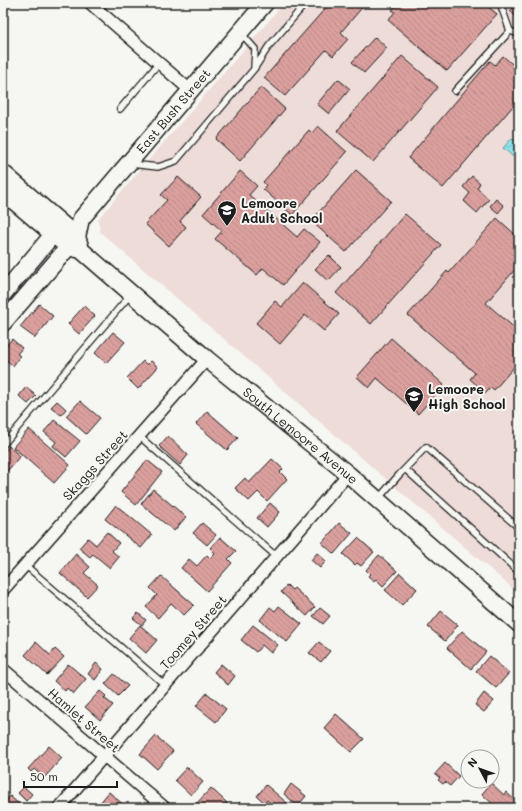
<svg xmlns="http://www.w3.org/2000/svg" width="522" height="811" viewBox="0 0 522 811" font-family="Mali,sans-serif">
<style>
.built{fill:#eedcd9}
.water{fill:url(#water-waves);stroke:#619296}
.building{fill:url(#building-back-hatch);stroke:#1c1c1c}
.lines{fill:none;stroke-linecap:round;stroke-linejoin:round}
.lane-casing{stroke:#1c1c1c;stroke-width:8}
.street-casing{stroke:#1c1c1c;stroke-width:14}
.secondary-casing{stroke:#1c1c1c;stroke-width:19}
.lane{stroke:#f6f6f2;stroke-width:5.5}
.street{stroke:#f6f6f2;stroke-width:11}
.secondary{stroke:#f6f6f2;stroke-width:16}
.labels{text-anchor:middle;stroke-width:4;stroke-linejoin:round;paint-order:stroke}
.street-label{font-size:13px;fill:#1c1c1c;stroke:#f6f6f2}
.poi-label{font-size:13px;font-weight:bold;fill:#1c1c1c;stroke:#f6f6f2;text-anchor:start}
</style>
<defs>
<pattern id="water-waves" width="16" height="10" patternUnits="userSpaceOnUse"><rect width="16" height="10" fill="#8fe1e7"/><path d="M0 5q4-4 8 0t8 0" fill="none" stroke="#7bc0c6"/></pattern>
<pattern id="building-back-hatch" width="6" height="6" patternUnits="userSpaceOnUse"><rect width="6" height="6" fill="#dba09e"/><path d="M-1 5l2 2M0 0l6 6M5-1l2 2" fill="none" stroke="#bb8988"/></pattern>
</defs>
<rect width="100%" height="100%" fill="#f6f6f2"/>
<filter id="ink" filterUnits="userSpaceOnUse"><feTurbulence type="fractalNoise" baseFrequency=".025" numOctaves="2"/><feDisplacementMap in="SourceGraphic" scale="8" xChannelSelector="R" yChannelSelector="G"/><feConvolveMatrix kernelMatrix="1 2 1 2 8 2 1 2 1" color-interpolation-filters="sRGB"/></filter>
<g filter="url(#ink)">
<!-- built -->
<path class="built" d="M 284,3 L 519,3 L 519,594 L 100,232 L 98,219 Z"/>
<!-- water -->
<path class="water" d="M 512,138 L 519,144 L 519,162 L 503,148 Z"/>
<!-- building -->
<path class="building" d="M 330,3 L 366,3 L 341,32 L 348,39 L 333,56 L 326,50 L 285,96 L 264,78 Z
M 398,3 L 484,3 L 497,14 L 447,71 L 388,20 L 395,12 L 392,10 Z
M 518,3 L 519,3 L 519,19 L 510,11 Z
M 375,37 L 387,48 L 364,73 L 352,62 Z
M 402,56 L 438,87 L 373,162 L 337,131 Z
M 503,56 L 519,70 L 519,99 L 443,188 L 408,158 L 490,61 L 495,65 Z
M 338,79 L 350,89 L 329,114 L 317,104 Z
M 261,87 L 285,109 L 240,161 L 216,139 Z
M 318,126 L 347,152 L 292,215 L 263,189 L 266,185 L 263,182 L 309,130 L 312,133 Z
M 356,170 L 391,201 L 346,252 L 311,221 Z
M 240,171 L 257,186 L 249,195 L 297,237 L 304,229 L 320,242 L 283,285 L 263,268 L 257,275 L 215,239 L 222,231 L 203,214 Z
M 472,176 L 480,183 L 477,188 L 489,199 L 477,213 L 464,201 L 470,193 L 463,187 Z
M 178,177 L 201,197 L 180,221 L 186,227 L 169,246 L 145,224 L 167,200 L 161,195 Z
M 496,199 L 504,206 L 498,213 L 490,206 Z
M 405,214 L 441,245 L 371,324 L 336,293 Z
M 497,218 L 519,238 L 519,265 L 486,303 L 519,332 L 519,368 L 515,366 L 494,390 L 491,387 L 486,393 L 470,379 L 475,373 L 408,315 L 447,271 L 449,273 Z
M 329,255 L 341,267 L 328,281 L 315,269 Z
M 303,283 L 339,314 L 324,331 L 305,315 L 280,344 L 256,323 L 275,301 L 282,307 Z
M 39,304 L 53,316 L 35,338 L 20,327 Z
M 84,306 L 95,316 L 79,334 L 68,324 Z
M 113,332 L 125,342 L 106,363 L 95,353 Z
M 391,338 L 444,385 L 418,414 L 377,378 L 369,388 L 357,377 Z
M 12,339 L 22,348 L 17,354 L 20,356 L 13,366 L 3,357 L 3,349 Z
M 143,361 L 147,365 L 151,361 L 158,367 L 138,389 L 127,378 Z
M 26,387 L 36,396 L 28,404 L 19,396 Z
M 57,401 L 66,409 L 61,415 L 51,407 Z
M 80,401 L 100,418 L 86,434 L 66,416 Z
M 207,411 L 238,438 L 227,450 L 196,424 Z
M 54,420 L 80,441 L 66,457 L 53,446 L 56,442 L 44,432 Z
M 29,429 L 70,465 L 54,483 L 13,447 Z
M 168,436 L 188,455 L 180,465 L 159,446 Z
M 9,446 L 20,456 L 3,476 L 3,453 Z
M 272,459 L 283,469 L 280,472 L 287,479 L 267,501 L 258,492 L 249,501 L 235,488 L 245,478 L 249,483 Z
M 147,460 L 162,472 L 136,505 L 121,492 Z
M 153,489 L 186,517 L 174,531 L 141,504 Z
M 270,503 L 280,512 L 267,527 L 257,518 Z
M 116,505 L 152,535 L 141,548 L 105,519 Z
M 202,523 L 216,535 L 207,545 L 193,533 Z
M 339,523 L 352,533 L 334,554 L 322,543 Z
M 107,532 L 119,543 L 112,551 L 119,557 L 110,568 L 93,554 L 90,557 L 79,548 L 88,538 L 96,545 Z
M 220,537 L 236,551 L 228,559 L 232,563 L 207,591 L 181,568 L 189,559 L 197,566 L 207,555 L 210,558 L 215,553 L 210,548 Z
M 358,538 L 374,552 L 361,566 L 357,563 L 355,565 L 343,554 Z
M 317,553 L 326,561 L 320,568 L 311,560 Z
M 76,554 L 90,567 L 84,573 L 98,585 L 87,597 L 60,573 Z
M 379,555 L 397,571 L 383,586 L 376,579 L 374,581 L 368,576 L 370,574 L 366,570 Z
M 400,573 L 417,589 L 402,605 L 385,590 Z
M 161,576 L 194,605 L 184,615 L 171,603 L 158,618 L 146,607 L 157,595 L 150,588 Z
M 287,585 L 292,590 L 294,588 L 315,607 L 307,616 L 281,592 Z
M 279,606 L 302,624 L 287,642 L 260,620 L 270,607 L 275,611 Z
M 320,608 L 330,616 L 323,624 L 313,616 Z
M 441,611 L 458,625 L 445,641 L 428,627 Z
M 138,613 L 146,620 L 142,625 L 133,618 Z
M 140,625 L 157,640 L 146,653 L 129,638 Z
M 253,625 L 278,645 L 271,653 L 262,645 L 256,652 L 241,640 Z
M 462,631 L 486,652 L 471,669 L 447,648 Z
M 36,642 L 50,655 L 55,649 L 64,657 L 47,675 L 25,655 Z
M 319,642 L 330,651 L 321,662 L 309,653 Z
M 489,656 L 509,673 L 496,688 L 476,671 Z
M 96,663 L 103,669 L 95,680 L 88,674 Z
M 68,664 L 86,679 L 73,694 L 67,688 L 65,691 L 54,681 Z
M 221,664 L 235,676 L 228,685 L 214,672 Z
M 114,674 L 128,686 L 118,696 L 105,684 Z
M 100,691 L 106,696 L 104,698 L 113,705 L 100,720 L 85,707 Z
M 207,693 L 226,709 L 216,722 L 196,706 Z
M 484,693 L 494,701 L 484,712 L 475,705 Z
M 336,714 L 364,739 L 351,752 L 324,728 Z
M 156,736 L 173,751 L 157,769 L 140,754 Z
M 49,746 L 62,758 L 44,778 L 34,769 L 31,772 L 28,769 Z
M 445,763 L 459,776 L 450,786 L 445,782 L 443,784 L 438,780 L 440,778 L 435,774 Z
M 187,767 L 203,782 L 191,795 L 175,780 Z
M 491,783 L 504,795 L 506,792 L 519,804 L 516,808 L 494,808 L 495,806 L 482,794 Z
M 291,784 L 306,796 L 298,806 L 284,794 Z
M 266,785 L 287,803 L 283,808 L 276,808 L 267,800 L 265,803 L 257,796 Z
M 24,787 L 32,794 L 26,801 L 18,793 Z
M 211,788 L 227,803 L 223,808 L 201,808 L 196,804 Z
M 109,792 L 127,808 L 103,808 L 99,804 Z
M 10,796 L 23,808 L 3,808 L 3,804 Z
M 240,802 L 247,808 L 235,808 Z"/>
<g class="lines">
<defs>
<path id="lane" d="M 510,31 L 519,34
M 254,69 L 269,46 L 306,3
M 455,91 L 510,31 L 500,3
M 120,109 L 159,63
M 131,164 L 158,167 L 176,161 L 254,69 L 255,49 L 241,33
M 139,436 L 277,557
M 3,445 L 131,294
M 405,469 L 519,572
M 378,499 L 399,475 L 426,447 L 519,528
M 25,565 L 165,685"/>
<path id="street" d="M 90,3 L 191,91
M 3,590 L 207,359
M 3,669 L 165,808
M 59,808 L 348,474"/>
<g id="secondary">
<path d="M 3,173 L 77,237 L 80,246"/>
<path id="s1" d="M 3,192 L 68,247 L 81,250 L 207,359 L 348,474 L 519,624"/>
<path d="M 3,294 L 60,226"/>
<path id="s2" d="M 3,323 L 77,237 L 81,219 L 265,3"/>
</g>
</defs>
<!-- lane casing -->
<use href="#lane" class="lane-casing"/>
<!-- street casing -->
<use href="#street" class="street-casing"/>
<!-- secondary casing -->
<use href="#secondary" class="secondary-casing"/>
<!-- lane -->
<use href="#lane" class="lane"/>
<!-- street -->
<use href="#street" class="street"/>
<!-- secondary -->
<use href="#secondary" class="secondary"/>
</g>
</g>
<!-- icons -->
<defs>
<symbol id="school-pin" viewBox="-11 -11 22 30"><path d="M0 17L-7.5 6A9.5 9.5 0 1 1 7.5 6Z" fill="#1c1c1c" stroke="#f6f6f2"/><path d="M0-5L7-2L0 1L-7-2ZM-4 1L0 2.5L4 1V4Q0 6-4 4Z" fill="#fff"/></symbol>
</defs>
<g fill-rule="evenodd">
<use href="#school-pin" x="216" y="199" width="22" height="30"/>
<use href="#school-pin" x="403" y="385" width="22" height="30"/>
</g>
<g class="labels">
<!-- street labels -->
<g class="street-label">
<text dy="5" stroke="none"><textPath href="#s2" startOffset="274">East Bush Street</textPath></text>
<text dy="5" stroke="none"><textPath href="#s1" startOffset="386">South Lemoore Avenue</textPath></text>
<text transform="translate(95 465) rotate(-48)" y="5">Skaggs Street</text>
<text transform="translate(193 632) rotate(-49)" y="5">Toomey Street</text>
<text transform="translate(84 720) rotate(41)" y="5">Hamlet Street</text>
</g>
<!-- poi labels -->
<g class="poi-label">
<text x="241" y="208">Lemoore<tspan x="241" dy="15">Adult School</tspan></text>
<text x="428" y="394">Lemoore<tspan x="428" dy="15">High School</tspan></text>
</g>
</g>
<!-- margin -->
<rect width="522" height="811" fill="none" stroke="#f6f6f2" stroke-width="16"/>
<rect x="8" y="8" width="506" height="795" fill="none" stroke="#1c1c1c" stroke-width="1.5" filter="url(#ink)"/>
<!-- north arrow -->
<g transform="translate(480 769) rotate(311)"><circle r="19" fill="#f6f6f2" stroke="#9f9f9c"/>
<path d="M0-3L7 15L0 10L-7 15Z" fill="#1c1c1c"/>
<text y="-6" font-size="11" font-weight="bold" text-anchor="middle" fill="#1c1c1c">N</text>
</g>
<!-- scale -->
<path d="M24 781v6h93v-6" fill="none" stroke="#1c1c1c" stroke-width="2"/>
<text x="30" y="781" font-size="12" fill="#1c1c1c" stroke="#f6f6f2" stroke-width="3" paint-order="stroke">50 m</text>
</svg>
